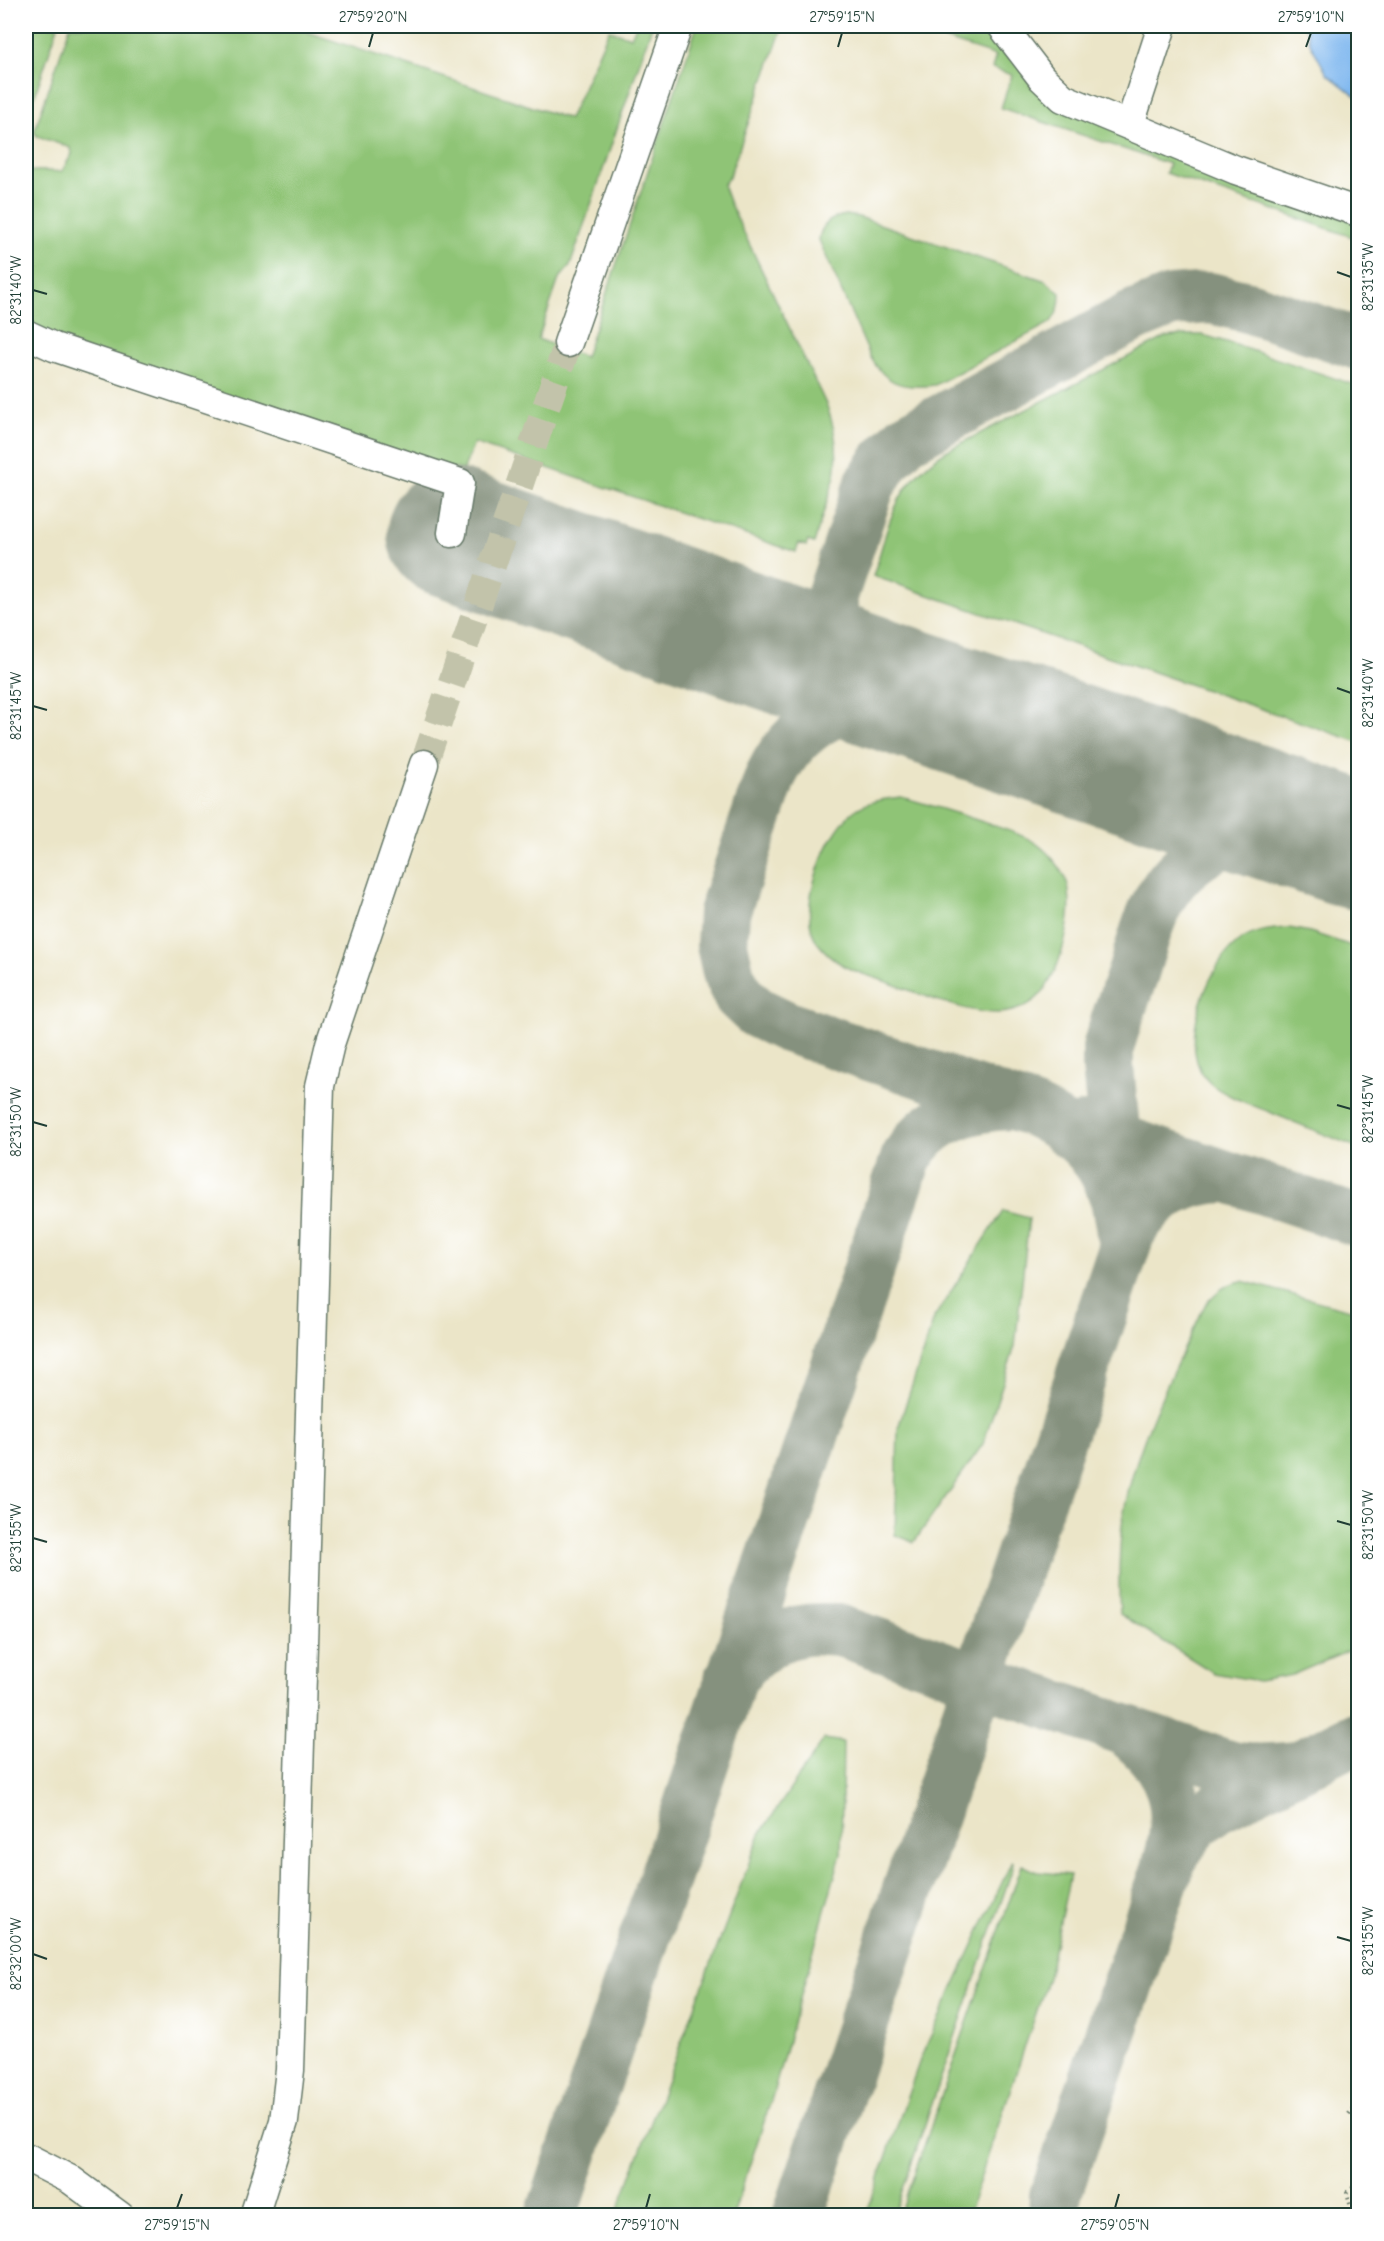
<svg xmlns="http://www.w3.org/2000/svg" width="1384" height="2241" viewBox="0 0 1384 2241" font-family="'Comic Neue',sans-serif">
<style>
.green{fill:#8fc476;stroke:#578055;stroke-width:1.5}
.water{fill:#7fb7ef;stroke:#4f7a92;stroke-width:1.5}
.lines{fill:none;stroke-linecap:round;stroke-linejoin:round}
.taxiway{stroke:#85917e;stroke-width:52}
.runway{stroke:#85917e;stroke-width:130}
.minor-tunnel{stroke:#c2c3aa;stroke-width:28;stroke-dasharray:28 14;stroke-linecap:butt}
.minor-casing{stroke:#667868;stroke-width:31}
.path{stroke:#667868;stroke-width:4;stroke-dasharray:1.5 4.5;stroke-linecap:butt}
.minor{stroke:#fff;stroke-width:28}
.ticks{fill:none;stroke:#1f3d34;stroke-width:2}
.neatline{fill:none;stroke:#1f3d34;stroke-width:2}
.ticks-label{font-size:15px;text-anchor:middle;fill:#1f3d34}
</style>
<rect width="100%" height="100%" fill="#fff"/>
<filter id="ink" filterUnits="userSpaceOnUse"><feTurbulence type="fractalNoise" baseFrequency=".0167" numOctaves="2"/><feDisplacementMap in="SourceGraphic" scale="12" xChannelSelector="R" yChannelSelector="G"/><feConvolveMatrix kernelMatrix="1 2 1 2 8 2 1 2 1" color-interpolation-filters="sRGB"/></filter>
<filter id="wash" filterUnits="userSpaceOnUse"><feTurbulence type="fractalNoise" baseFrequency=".008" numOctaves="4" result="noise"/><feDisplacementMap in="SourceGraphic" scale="24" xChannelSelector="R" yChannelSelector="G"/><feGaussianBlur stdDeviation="1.35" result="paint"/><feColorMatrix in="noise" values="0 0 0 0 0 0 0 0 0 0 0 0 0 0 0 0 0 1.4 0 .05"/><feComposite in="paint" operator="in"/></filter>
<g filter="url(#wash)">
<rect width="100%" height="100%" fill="#ebe5c8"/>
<!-- green -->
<path class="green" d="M 26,26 L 58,26 L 26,122 Z
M 70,26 L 289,26 L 569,119 L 609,30 L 631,37 L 636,26 L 652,26 L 570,266 L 559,279 L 538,339 L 585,357 L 697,26 L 783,26 L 729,177 L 723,185 L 730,204 L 826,404 C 835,427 839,452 835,476 L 814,543 L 808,541 L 806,546 L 799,543 L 796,552 L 474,443 L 460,479 L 26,330 L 26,173 C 38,168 49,173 62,171 L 72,154 L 71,148 L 37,136 L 34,132 Z
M 905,26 L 991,26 L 1028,75 L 1358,224 L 1358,239 L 1166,173 L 1169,164 L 1001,108 L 1012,75 L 992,68 L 996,56 Z
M 845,215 L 859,217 L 1046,281 L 1060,293 C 1060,306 1058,313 1050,323 L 935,385 C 903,389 886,385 870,356 L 819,240 C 821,224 831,218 845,215 Z
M 1184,335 L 1203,335 L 1230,343 L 1358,386 L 1358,742 L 873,576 C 891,520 893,485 946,451 L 1166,337 Z
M 901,797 C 931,805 962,815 992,825 C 1007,830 1024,835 1037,844 C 1048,852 1061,867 1066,879 C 1077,910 1061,971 1040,995 C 1030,1006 1014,1012 999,1013 C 966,1014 918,993 887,982 C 874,977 860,974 848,968 C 837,962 825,953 817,942 C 795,910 826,833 854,811 C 867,801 884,799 901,797 Z
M 1289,928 L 1310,932 L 1358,948 L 1358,1148 C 1329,1136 1299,1124 1269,1112 C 1250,1104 1227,1097 1211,1084 C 1174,1053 1206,968 1237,943 C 1252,931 1270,929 1289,928 Z
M 1003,1211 L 1029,1218 L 1015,1346 L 983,1444 L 914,1542 L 895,1535 L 898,1428 L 935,1316 Z
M 1242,1281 L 1358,1312 L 1358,1647 L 1292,1675 L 1259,1681 L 1214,1673 L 1120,1614 C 1118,1587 1119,1544 1123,1518 C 1135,1443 1173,1373 1205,1305 C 1216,1292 1225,1284 1242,1281 Z
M 824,1739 L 843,1742 L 841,1854 L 771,2101 L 733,2215 L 616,2215 L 760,1834 Z
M 1012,1861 L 1013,1862 L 1011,1873 L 894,2215 L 866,2215 L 921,2057 Z
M 1022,1865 L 1037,1872 L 1070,1875 L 1048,1978 L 968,2215 L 900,2215 Z"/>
<!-- water -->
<path class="water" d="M 1305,26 L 1358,26 L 1358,98 L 1327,74 L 1310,43 Z"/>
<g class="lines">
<!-- taxiway -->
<path class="taxiway" d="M 888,686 C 859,662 829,637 832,596 L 870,484 L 885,461 L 906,439 L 1132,317 L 1171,301 L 1210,298 L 1248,307 L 1358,344
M 904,691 C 890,691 876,696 863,700 C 822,714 790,735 771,775 L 724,913 L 722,945 L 729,976 L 739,996 L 756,1012 L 787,1027 L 1033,1111 C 1089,1137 1116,1172 1122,1234
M 1084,1128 L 1358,1221
M 1120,1193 L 1108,1066 L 1108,1048 C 1115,1022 1125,996 1134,970 C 1142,944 1149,916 1163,893 C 1188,853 1237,829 1284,830 C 1309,832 1334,843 1358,851
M 729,1680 C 759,1643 789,1624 838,1630 L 1225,1765 C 1250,1772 1272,1769 1298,1767
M 1125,1730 C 1173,1767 1186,1806 1168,1864
M 551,2216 L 906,1159 C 927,1119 969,1105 1012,1104
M 798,2216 L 1129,1234 C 1149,1197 1186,1177 1228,1177
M 1054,2216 L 1055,2196 L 1168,1866 C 1181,1840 1196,1820 1221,1805 L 1358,1737"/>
<!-- runway -->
<path class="runway" d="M 452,533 L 888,686 L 1358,845"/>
</g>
</g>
<g filter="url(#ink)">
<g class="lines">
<!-- minor-tunnel -->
<path class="minor-tunnel" d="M 424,764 L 568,343"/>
<defs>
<path id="minor" d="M 1002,26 L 1042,78 L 1063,98 L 1236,170 L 1358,212
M 1130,124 L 1162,26
M 26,334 L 54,347 L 460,483 L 452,533
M 568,343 L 678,26
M 26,2157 L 71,2180 L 120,2216
M 254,2216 L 284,2121 L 290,2070 L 320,1086 L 330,1044 L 424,764"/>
</defs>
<!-- minor casing -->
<use href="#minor" class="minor-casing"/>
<!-- path -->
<path class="path" d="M 1349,2114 L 1356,2104 L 1358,2104
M 1350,2204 L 1347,2192 L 1358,2184"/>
<!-- minor -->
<use href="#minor" class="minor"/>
</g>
</g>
<!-- ticks -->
<path class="ticks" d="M 369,47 L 373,33M 838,47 L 842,33M 1306,47 L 1311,33M 1337,272 L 1351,277M 33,290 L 47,294M 1337,688 L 1351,693M 33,706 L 47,710M 1337,1105 L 1351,1109M 33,1122 L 47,1126M 1337,1521 L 1351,1525M 33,1538 L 47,1542M 1337,1937 L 1351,1941M 33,1954 L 47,1959M 177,2208 L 182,2194M 646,2208 L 650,2194M 1115,2208 L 1119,2194"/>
<!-- margin -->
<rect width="1384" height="2241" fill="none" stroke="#fff" stroke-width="66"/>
<rect x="33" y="33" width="1318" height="2175" class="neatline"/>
<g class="ticks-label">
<text x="373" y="22">27°59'20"N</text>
<text x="842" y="22">27°59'15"N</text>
<text x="1311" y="22">27°59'10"N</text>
<text transform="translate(1368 277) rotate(-90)" y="5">82°31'35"W</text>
<text transform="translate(16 290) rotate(-90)" y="5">82°31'40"W</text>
<text transform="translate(1368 693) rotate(-90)" y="5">82°31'40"W</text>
<text transform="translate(16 706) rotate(-90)" y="5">82°31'45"W</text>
<text transform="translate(1368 1109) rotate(-90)" y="5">82°31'45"W</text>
<text transform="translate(16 1122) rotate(-90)" y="5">82°31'50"W</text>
<text transform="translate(1368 1525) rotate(-90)" y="5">82°31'50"W</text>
<text transform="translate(16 1538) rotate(-90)" y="5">82°31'55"W</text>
<text transform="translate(1368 1941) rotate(-90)" y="5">82°31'55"W</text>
<text transform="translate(16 1954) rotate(-90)" y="5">82°32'00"W</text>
<text x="177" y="2230">27°59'15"N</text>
<text x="646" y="2230">27°59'10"N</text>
<text x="1115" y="2230">27°59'05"N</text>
</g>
</svg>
